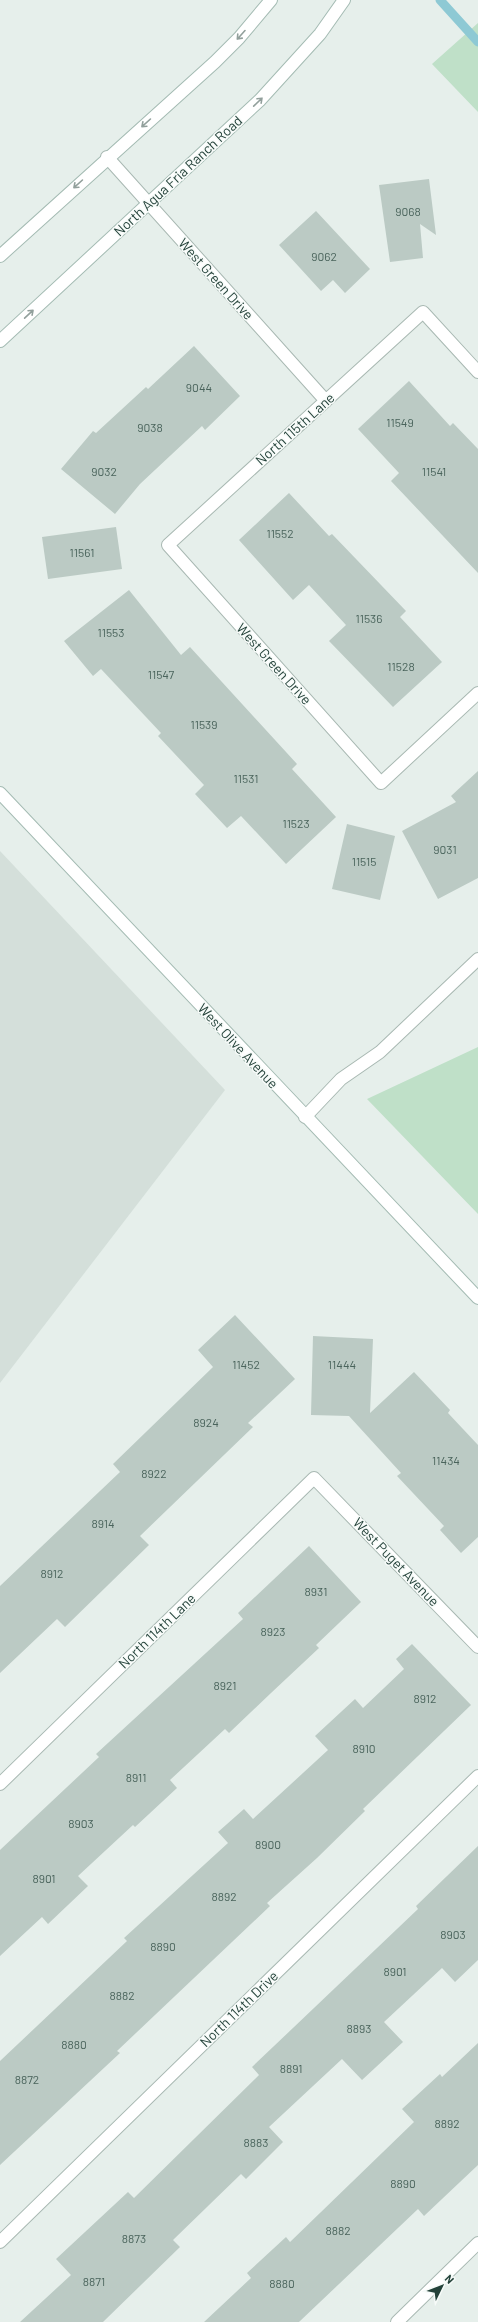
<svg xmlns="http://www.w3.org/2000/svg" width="478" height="2322" viewBox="0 0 478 2322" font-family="Barlow,sans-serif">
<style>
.built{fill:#d4dfda}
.green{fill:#bfe0c8}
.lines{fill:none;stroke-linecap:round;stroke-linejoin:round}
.stream{stroke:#8ec9d4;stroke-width:9}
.building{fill:#bbcac4}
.lane-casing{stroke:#a8b8b2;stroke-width:14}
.street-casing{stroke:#a8b8b2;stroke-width:14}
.secondary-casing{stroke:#a4bbb3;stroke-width:14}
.lane{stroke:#fff;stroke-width:12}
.street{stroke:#fff;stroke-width:12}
.secondary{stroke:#fff;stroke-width:12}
.oneway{stroke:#92a09c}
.labels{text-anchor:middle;stroke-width:3;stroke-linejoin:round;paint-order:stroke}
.number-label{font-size:12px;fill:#4a645c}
.street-label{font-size:14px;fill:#24423a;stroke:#f7fbf9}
</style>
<rect width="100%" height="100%" fill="#e6efeb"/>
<!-- built -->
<path class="built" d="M 0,851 L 225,1090 L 0,1383 Z"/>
<!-- green -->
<path class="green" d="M 478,23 L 478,112 L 432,64 Z
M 478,1047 L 478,1214 L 367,1099 Z"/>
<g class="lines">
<!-- stream -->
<path class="stream" d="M 440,0 L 478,42"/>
</g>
<!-- building -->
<path class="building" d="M 429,179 L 436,235 L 420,224 L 423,258 L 390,262 L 379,185 Z
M 316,211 L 370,269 L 345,293 L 333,280 L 321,291 L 279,245 Z
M 194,346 L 240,396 L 205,430 L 202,426 L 140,484 L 115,514 L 61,469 L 93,431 L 96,433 L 146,387 L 148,389 Z
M 409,381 L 450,426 L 453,423 L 478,449 L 478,573 L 391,481 L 399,473 L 358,429 Z
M 289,493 L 329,536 L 332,534 L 406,611 L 400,617 L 442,662 L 393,707 L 329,641 L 346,625 L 309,585 L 293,600 L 239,540 Z
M 116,527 L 122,569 L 48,579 L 42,537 Z
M 129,590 L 181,655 L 190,647 L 297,764 L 292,769 L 336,817 L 286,864 L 241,816 L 227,828 L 195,794 L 204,785 L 158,736 L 161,733 L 101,669 L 93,676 L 64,641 Z
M 478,771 L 478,878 L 438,899 L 402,831 L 456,802 L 451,796 Z
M 347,824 L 395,836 L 380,900 L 332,889 Z
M 235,1315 L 295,1379 L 248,1423 L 253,1427 L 140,1536 L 149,1545 L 65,1627 L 57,1619 L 0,1673 L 0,1586 L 120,1472 L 113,1464 L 213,1367 L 198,1350 Z
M 313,1336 L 373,1339 L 370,1413 L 414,1372 L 450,1410 L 448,1413 L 478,1445 L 478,1537 L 461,1553 L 440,1530 L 444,1526 L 397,1476 L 401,1473 L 349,1416 L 311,1415 Z
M 309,1546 L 361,1602 L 316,1645 L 319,1648 L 271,1693 L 229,1733 L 225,1729 L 170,1780 L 177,1788 L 135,1827 L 133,1825 L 78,1876 L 88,1886 L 48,1924 L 42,1917 L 0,1956 L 0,1850 L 99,1757 L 96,1754 L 243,1619 L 238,1613 Z
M 412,1644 L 471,1705 L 363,1809 L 365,1811 L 317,1858 L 267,1903 L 270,1906 L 117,2051 L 120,2053 L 0,2165 L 0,2061 L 127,1941 L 124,1938 L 228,1843 L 218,1832 L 244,1809 L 253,1819 L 328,1750 L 315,1736 L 355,1699 L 363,1708 L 404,1669 L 396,1659 Z
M 478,1846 L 478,1960 L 455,1982 L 442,1968 L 384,2022 L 403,2042 L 362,2080 L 342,2059 L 269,2127 L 283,2142 L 246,2179 L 241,2174 L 173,2240 L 180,2247 L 103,2322 L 20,2322 L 71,2275 L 56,2259 L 128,2192 L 134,2198 L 259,2075 L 252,2067 L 418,1909 L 416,1906 Z
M 478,2043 L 478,2165 L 424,2216 L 418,2209 L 299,2322 L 204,2322 L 251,2278 L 247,2273 L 286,2237 L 290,2242 L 414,2122 L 402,2109 L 440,2074 L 442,2077 Z"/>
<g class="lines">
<defs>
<path id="lane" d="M 305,1117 L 341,1079 L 380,1052 L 478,959"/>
<path id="street" d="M 107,157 L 326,401
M 478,372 L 423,312 L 168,545 L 381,783 L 478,693
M 0,1784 L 314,1478 L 478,1647
M 0,2242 L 478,1776
M 397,2322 L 478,2243"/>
<path id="secondary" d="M 0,256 L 215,62 L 239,38 L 271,0
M 0,341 L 260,100 L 320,34 L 344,0
M 0,793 L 478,1298"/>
</defs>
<!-- lane casing -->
<use href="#lane" class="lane-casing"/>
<!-- street casing -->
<use href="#street" class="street-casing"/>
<!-- secondary casing -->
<use href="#secondary" class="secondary-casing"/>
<!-- lane -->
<use href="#lane" class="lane"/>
<!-- street -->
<use href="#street" class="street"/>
<!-- secondary -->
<use href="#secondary" class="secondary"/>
</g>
<!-- one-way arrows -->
<defs><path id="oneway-shaft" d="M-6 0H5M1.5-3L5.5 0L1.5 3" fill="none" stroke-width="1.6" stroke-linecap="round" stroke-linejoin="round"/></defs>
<g class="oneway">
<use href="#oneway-shaft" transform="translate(241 35) rotate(132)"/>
<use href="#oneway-shaft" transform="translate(258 102) rotate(-44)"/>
<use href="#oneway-shaft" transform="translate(146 123) rotate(138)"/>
<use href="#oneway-shaft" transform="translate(78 184) rotate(138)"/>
<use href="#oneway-shaft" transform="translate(29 314) rotate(-43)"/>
</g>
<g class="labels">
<!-- number labels -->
<g class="number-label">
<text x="408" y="216">9068</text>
<text x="324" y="261">9062</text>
<text x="199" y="392">9044</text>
<text x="400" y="427">11549</text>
<text x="150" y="432">9038</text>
<text x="104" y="476">9032</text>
<text x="434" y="476">11541</text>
<text x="280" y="538">11552</text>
<text x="82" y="557">11561</text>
<text x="369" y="623">11536</text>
<text x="111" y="637">11553</text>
<text x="401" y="671">11528</text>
<text x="161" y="679">11547</text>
<text x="204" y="729">11539</text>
<text x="246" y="783">11531</text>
<text x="296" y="828">11523</text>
<text x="445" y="854">9031</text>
<text x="364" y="866">11515</text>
<text x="246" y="1369">11452</text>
<text x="342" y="1369">11444</text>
<text x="206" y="1427">8924</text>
<text x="446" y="1465">11434</text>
<text x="154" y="1478">8922</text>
<text x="103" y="1528">8914</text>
<text x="52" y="1578">8912</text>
<text x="316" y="1596">8931</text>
<text x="273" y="1636">8923</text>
<text x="225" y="1690">8921</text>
<text x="425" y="1703">8912</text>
<text x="364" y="1753">8910</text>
<text x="136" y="1782">8911</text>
<text x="81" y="1828">8903</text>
<text x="268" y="1849">8900</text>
<text x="44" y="1883">8901</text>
<text x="224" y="1901">8892</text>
<text x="453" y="1939">8903</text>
<text x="163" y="1951">8890</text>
<text x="395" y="1976">8901</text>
<text x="122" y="2000">8882</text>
<text x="359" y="2033">8893</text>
<text x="74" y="2049">8880</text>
<text x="291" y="2073">8891</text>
<text x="27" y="2084">8872</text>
<text x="447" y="2128">8892</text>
<text x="256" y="2147">8883</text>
<text x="403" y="2188">8890</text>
<text x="338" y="2235">8882</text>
<text x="134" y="2243">8873</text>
<text x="94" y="2286">8871</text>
<text x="282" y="2288">8880</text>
</g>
<!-- street labels -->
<g class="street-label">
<text transform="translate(178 176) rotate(-43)" y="5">North Agua Fria Ranch Road</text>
<text transform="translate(216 279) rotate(48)" y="5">West Green Drive</text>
<text transform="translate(295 429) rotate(-42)" y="5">North 115th Lane</text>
<text transform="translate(274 664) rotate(48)" y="5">West Green Drive</text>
<text transform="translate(238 1046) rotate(47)" y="5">West Olive Avenue</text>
<text transform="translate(396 1562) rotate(46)" y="5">West Puget Avenue</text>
<text transform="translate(157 1631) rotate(-44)" y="5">North 114th Lane</text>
<text transform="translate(239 2009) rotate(-44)" y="5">North 114th Drive</text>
</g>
</g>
<!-- north arrow -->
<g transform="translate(442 2286) rotate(47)" stroke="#f7fbf9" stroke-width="3" paint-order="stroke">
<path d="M0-3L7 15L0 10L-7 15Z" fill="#24423a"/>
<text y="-6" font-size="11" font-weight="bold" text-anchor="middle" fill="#24423a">N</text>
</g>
</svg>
